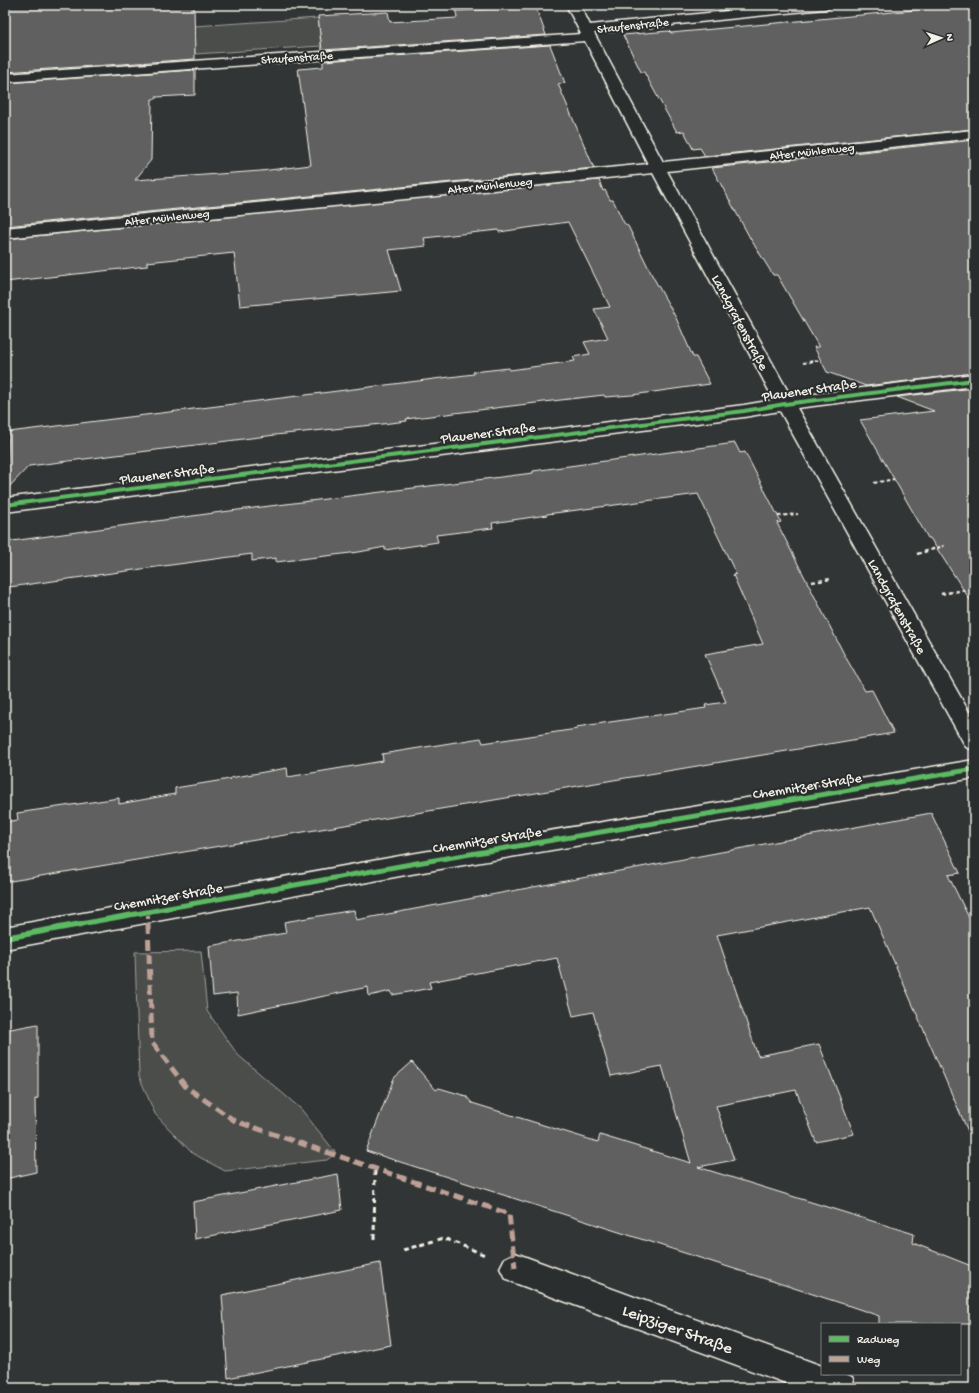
<svg xmlns="http://www.w3.org/2000/svg" width="979" height="1393" viewBox="0 0 979 1393" font-family="'Gochi Hand',sans-serif">
<style>
.green{fill:#4b4d4c;stroke:#a09f9a}
.building{fill:#5f605f;stroke:#f4f1e8}
.lines{fill:none;stroke-linecap:round;stroke-linejoin:round}
.minor-casing{stroke:#f4f1e8;stroke-width:3}
.path-far2{stroke:#f4f1e8;stroke-width:2;stroke-dasharray:3.5 2.5;stroke-linecap:butt}
.path-far1{stroke:#f4f1e8;stroke-width:2.5;stroke-dasharray:4 3;stroke-linecap:butt}
.path{stroke:#f4f1e8;stroke-width:3;stroke-dasharray:5 4;stroke-linecap:butt}
.minor{fill:#2a2d2e;fill-rule:evenodd}
.quiet-far1{stroke:#bda197;stroke-width:4;stroke-dasharray:8 4;stroke-linecap:butt}
.quiet{stroke:#bda197;stroke-width:5;stroke-dasharray:10 5;stroke-linecap:butt}
.cycleway-far2-casing{stroke:#2a2d2e;stroke-width:6}
.cycleway-far1-casing{stroke:#2a2d2e;stroke-width:8}
.cycleway-casing{stroke:#2a2d2e;stroke-width:9}
.cycleway-far2{stroke:#5cba63;stroke-width:4}
.cycleway-far1{stroke:#5cba63;stroke-width:5}
.cycleway{stroke:#5cba63;stroke-width:6}
.labels{text-anchor:middle;stroke-width:4;stroke-linejoin:round;paint-order:stroke}
.far-street-label{font-size:12px;fill:#f4f1e8;stroke:#2a2d2e}
.street-label{font-size:14px;fill:#f4f1e8;stroke:#2a2d2e}
.near-street-label{font-size:17px;fill:#f4f1e8;stroke:#2a2d2e}
</style>
<rect width="100%" height="100%" fill="#323535"/>
<filter id="ink" filterUnits="userSpaceOnUse"><feTurbulence type="fractalNoise" baseFrequency=".025" numOctaves="2"/><feDisplacementMap in="SourceGraphic" scale="8" xChannelSelector="R" yChannelSelector="G"/><feConvolveMatrix kernelMatrix="1 2 1 2 8 2 1 2 1" color-interpolation-filters="sRGB"/></filter>
<g filter="url(#ink)">
<!-- green -->
<path class="green" d="M 318,18 L 321,46 L 195,54 L 194,26 Z
M 201,951 L 207,1011 L 238,1055 L 301,1109 L 336,1153 L 327,1160 L 225,1171 L 192,1153 L 155,1114 L 139,1076 L 135,952 Z"/>
<!-- building -->
<path class="building" d="M 5,5 L 194,5 L 195,59 L 5,72 Z
M 497,5 L 535,5 L 546,35 L 322,50 L 318,16 L 388,12 L 390,22 L 457,18 L 456,11 L 498,9 Z
M 967,5 L 974,5 L 974,129 L 705,156 L 700,148 L 693,149 L 684,131 L 677,132 L 644,72 L 641,72 L 623,35 L 669,31 L 671,33 Z
M 550,45 L 565,83 L 558,84 L 594,168 L 5,226 L 5,83 L 195,70 L 195,95 L 156,97 L 156,99 L 152,99 L 151,160 L 135,180 L 261,171 L 311,165 L 298,69 L 323,67 L 323,61 Z
M 974,140 L 974,373 L 866,386 L 827,372 L 814,347 L 819,347 L 777,275 L 773,275 L 750,238 L 712,168 Z
M 599,180 L 603,191 L 605,190 L 610,200 L 613,200 L 624,223 L 628,226 L 652,275 L 676,318 L 693,357 L 696,357 L 710,384 L 632,395 L 605,397 L 604,395 L 552,401 L 406,419 L 407,421 L 382,424 L 275,435 L 29,466 L 6,490 L 9,432 L 474,374 L 473,372 L 509,368 L 510,370 L 575,361 L 573,357 L 590,354 L 584,342 L 608,338 L 594,309 L 610,307 L 568,222 L 499,232 L 498,230 L 424,238 L 426,246 L 389,250 L 401,291 L 240,306 L 234,253 L 147,262 L 147,266 L 5,282 L 5,239 Z
M 974,388 L 974,606 L 930,538 L 928,538 L 860,420 L 934,411 L 897,397 Z
M 735,443 L 740,453 L 745,452 L 781,522 L 777,523 L 845,656 L 865,691 L 872,690 L 894,733 L 5,882 L 5,822 L 18,820 L 17,813 L 119,798 L 119,804 L 175,794 L 175,788 L 230,779 L 230,778 L 287,768 L 288,777 L 383,761 L 382,754 L 481,738 L 483,743 L 577,729 L 576,727 L 706,708 L 705,705 L 726,702 L 705,654 L 763,644 L 733,575 L 736,574 L 698,494 L 547,514 L 547,515 L 492,523 L 493,528 L 436,535 L 438,542 L 385,550 L 385,547 L 359,552 L 276,562 L 276,558 L 252,561 L 252,554 L 9,587 L 9,584 L 5,585 L 5,542 L 214,513 L 533,473 L 533,471 Z
M 931,813 L 960,873 L 948,875 L 974,928 L 974,1145 L 870,907 L 717,935 L 758,1056 L 819,1044 L 854,1134 L 816,1142 L 796,1090 L 716,1106 L 734,1160 L 698,1167 L 914,1234 L 913,1243 L 974,1267 L 974,1324 L 879,1324 L 879,1316 L 850,1306 L 366,1151 L 394,1078 L 412,1062 L 436,1090 L 439,1088 L 466,1096 L 472,1103 L 598,1142 L 600,1135 L 691,1163 L 662,1066 L 611,1076 L 593,1012 L 573,1016 L 557,958 L 429,982 L 431,988 L 392,995 L 391,991 L 369,996 L 368,987 L 238,1014 L 237,993 L 213,996 L 209,946 L 286,933 L 284,922 L 354,910 L 356,920 Z
M 38,1024 L 38,1098 L 35,1099 L 36,1172 L 5,1179 L 5,1030 Z
M 338,1174 L 342,1210 L 195,1239 L 193,1202 Z
M 380,1263 L 391,1345 L 228,1378 L 222,1295 Z"/>
<g class="lines">
<defs>
<path id="minor" d="M 566,5 L 580,5 L 590,25 L 786,5 L 831,5 L 829,8 L 824,9 L 594,33 L 663,162 L 974,130 L 974,138 L 667,171 L 791,397 L 974,374 L 974,386 L 797,408 L 974,721 L 974,750 L 966,747 L 780,411 L 744,417 L 5,512 L 5,498 L 744,405 L 774,400 L 653,173 L 436,196 L 5,238 L 5,228 L 648,164 L 585,41 L 5,82 L 5,74 L 581,34 Z
M 974,760 L 974,778 L 411,874 L 5,949 L 5,927 L 411,854 Z
M 515,1253 L 822,1366 L 822,1374 L 845,1374 L 852,1377 L 856,1388 L 799,1388 L 515,1283 L 505,1278 L 500,1268 L 505,1258 Z"/>
</defs>
<!-- minor casing -->
<use href="#minor" class="minor-casing"/>
<!-- path-far2 -->
<path class="path-far2" d="M 803,363 L 820,360
M 874,483 L 894,479
M 778,516 L 798,514
M 936,548 L 944,546"/>
<!-- path-far1 -->
<path class="path-far1" d="M 917,554 L 940,547
M 812,582 L 831,579
M 941,594 L 964,590"/>
<!-- path -->
<path class="path" d="M 374,1239 L 375,1169
M 403,1250 L 444,1238 L 485,1255"/>
<!-- minor -->
<use href="#minor" class="minor"/>
<!-- quiet-far1 -->
<path class="quiet-far1" d="M 148,911 L 148,925"/>
<!-- quiet -->
<path class="quiet" d="M 148,924 L 152,1042 L 186,1087 L 235,1121 L 509,1214 L 515,1268"/>
<defs>
<path id="cycleway-far2" d="M 5,505 L 744,411 L 785,404 L 974,380"/>
<path id="cycleway-far1" d="M 75,925 L 411,864 L 974,769"/>
<path id="cycleway" d="M 5,938 L 81,924"/>
</defs>
<!-- cycleway-far2 casing -->
<use href="#cycleway-far2" class="cycleway-far2-casing"/>
<!-- cycleway-far1 casing -->
<use href="#cycleway-far1" class="cycleway-far1-casing"/>
<!-- cycleway casing -->
<use href="#cycleway" class="cycleway-casing"/>
<!-- cycleway-far2 -->
<use href="#cycleway-far2" class="cycleway-far2"/>
<!-- cycleway-far1 -->
<use href="#cycleway-far1" class="cycleway-far1"/>
<!-- cycleway -->
<use href="#cycleway" class="cycleway"/>
</g>
</g>
<g class="labels">
<!-- far-street labels -->
<g class="far-street-label">
<text transform="translate(633 25) rotate(-6)" y="4">Staufenstraße</text>
<text transform="translate(297 57) rotate(-4)" y="4">Staufenstraße</text>
<text transform="translate(812 151) rotate(-6)" y="4">Alter Mühlenweg</text>
<text transform="translate(490 185) rotate(-6)" y="4">Alter Mühlenweg</text>
<text transform="translate(167 217) rotate(-6)" y="4">Alter Mühlenweg</text>
</g>
<!-- street labels -->
<g class="street-label">
<text transform="translate(741 322) rotate(62)" y="5">Landgrafenstraße</text>
<text transform="translate(809 389) rotate(-8)" y="5">Plauener Straße</text>
<text transform="translate(488 432) rotate(-7)" y="5">Plauener Straße</text>
<text transform="translate(167 473) rotate(-7)" y="5">Plauener Straße</text>
<text transform="translate(898 606) rotate(61)" y="5">Landgrafenstraße</text>
<text transform="translate(807 785) rotate(-9)" y="5">Chemnitzer Straße</text>
<text transform="translate(487 839) rotate(-9)" y="5">Chemnitzer Straße</text>
<text transform="translate(168 896) rotate(-10)" y="5">Chemnitzer Straße</text>
</g>
<!-- near-street labels -->
<g class="near-street-label">
<text transform="translate(678 1328) rotate(20)" y="6">Leipziger Straße</text>
</g>
</g>
<!-- margin -->
<rect width="979" height="1393" fill="none" stroke="#2a2d2e" stroke-width="20"/>
<rect x="10" y="10" width="959" height="1373" fill="none" stroke="#f4f1e8" stroke-width="1.5" filter="url(#ink)"/>
<!-- legend -->
<rect x="821" y="1323" width="140" height="52" fill="#2a2d2e" stroke="#7b7b78"/>
<rect x="829" y="1336" width="20" height="6" fill="#5cba63" stroke="#7b7b78"/>
<text x="857" y="1343" font-size="12" fill="#f4f1e8">Radweg</text>
<rect x="829" y="1356" width="20" height="6" fill="#bda197" stroke="#7b7b78"/>
<text x="857" y="1363" font-size="12" fill="#f4f1e8">Weg</text>
<!-- north arrow -->
<g transform="translate(941 38) rotate(87)" stroke="#2a2d2e" stroke-width="3" paint-order="stroke">
<path d="M0-3L7 15L0 10L-7 15Z" fill="#f4f1e8"/>
<text y="-6" font-size="11" font-weight="bold" text-anchor="middle" fill="#f4f1e8">N</text>
</g>
</svg>
